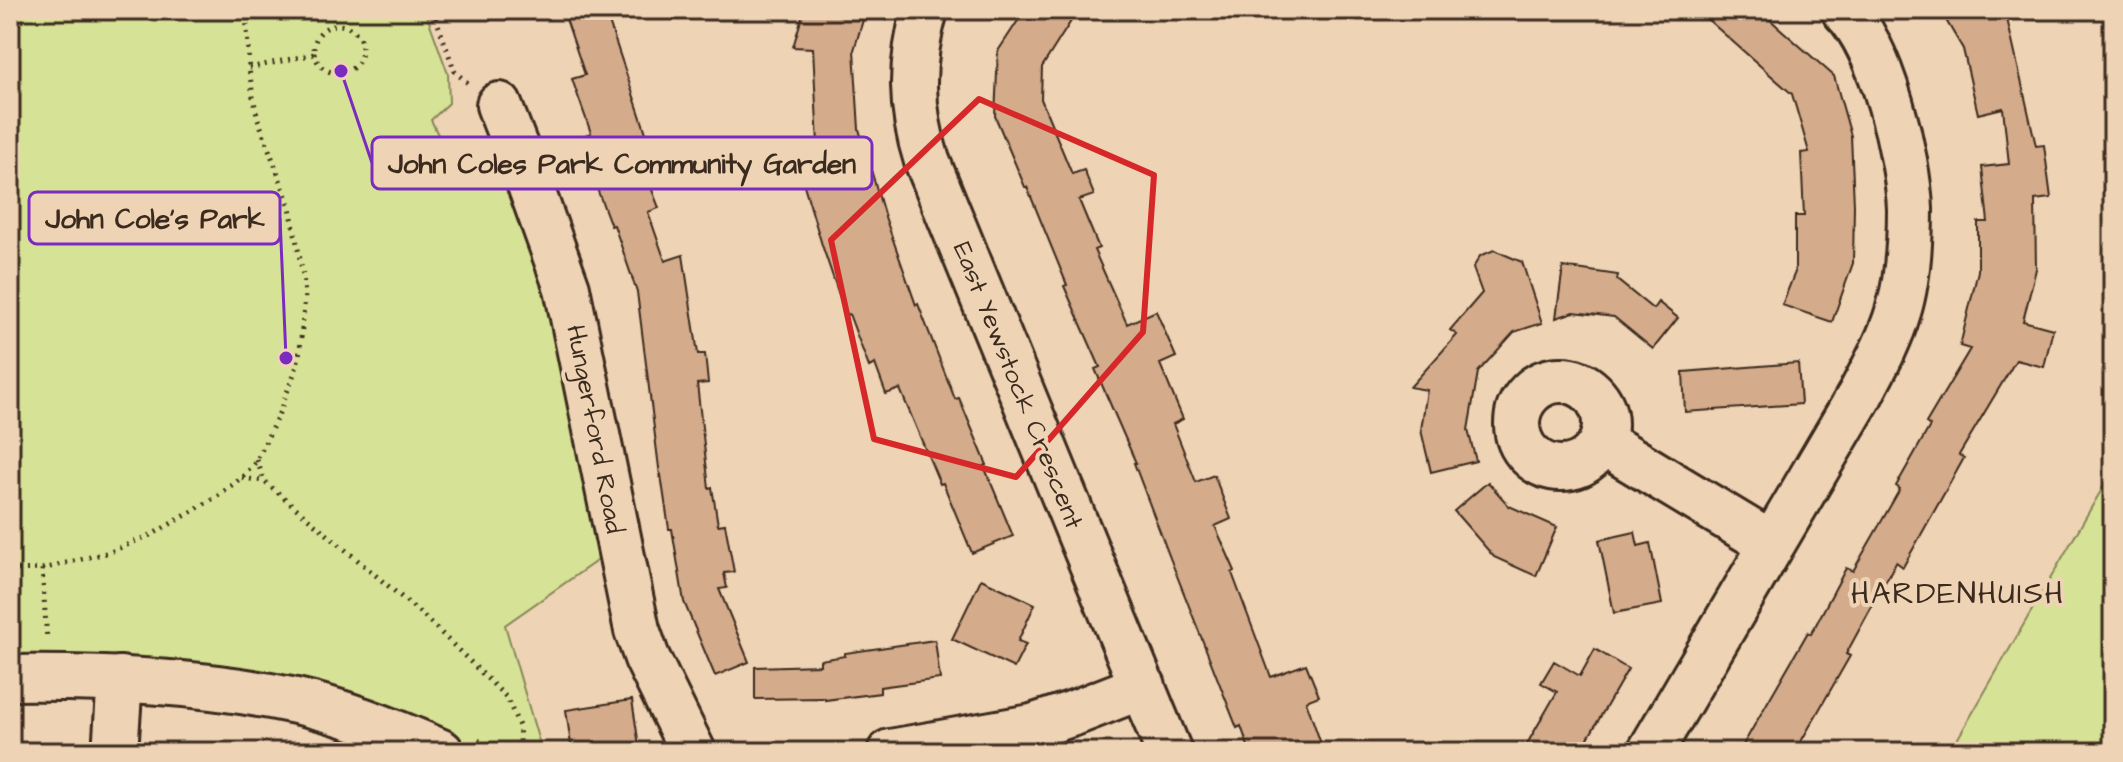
<svg xmlns="http://www.w3.org/2000/svg" width="2123" height="762" viewBox="0 0 2123 762" font-family="'Architects Daughter',sans-serif">
<style>
.green{fill:#d6e295;stroke:#88865a;stroke-width:2}
.building{fill:#d4ab8b;stroke:#3b2a1e;stroke-width:2}
.lines{fill:none;stroke-linecap:round;stroke-linejoin:round}
.minor-casing{stroke:#3b2a1e;stroke-width:50}
.major-casing{stroke:#3b2a1e;stroke-width:50}
.path{stroke:#3b2a1e;stroke-width:5;stroke-dasharray:2 6;stroke-linecap:butt}
.minor{stroke:#eed3b5;stroke-width:44}
.major{stroke:#eed3b5;stroke-width:44}
.marked{fill:none;stroke:#d62828;stroke-width:6;stroke-linejoin:round}
.labels{text-anchor:middle;stroke-width:8;stroke-linejoin:round;paint-order:stroke}
.street-label{font-size:26px;fill:#3b2a1e;stroke:#eed3b5}
.quarter-label{font-size:30px;letter-spacing:2px;fill:#3b2a1e;stroke:#eed3b5}
.leader{fill:none;stroke:#7b2cbf;stroke-width:3}
.callout-dot{fill:#7b2cbf;stroke:#eed3b5;stroke-width:3}
.callout{fill:#eed3b5;stroke:#7b2cbf;stroke-width:3}
.callout-label{font-size:28px;text-anchor:middle;font-weight:bold;fill:#3b2a1e}
</style>
<rect width="100%" height="100%" fill="#eed3b5"/>
<filter id="ink" filterUnits="userSpaceOnUse"><feTurbulence type="fractalNoise" baseFrequency=".0125" numOctaves="2"/><feDisplacementMap in="SourceGraphic" scale="16" xChannelSelector="R" yChannelSelector="G"/><feConvolveMatrix kernelMatrix="1 2 1 2 8 2 1 2 1" color-interpolation-filters="sRGB"/></filter>
<g filter="url(#ink)">
<!-- green -->
<path class="green" d="M 10,10 L 425,10 L 448,74 L 449,103 L 431,120 L 448,156 L 482,154 L 511,168 L 615,548 L 505,625 L 542,752 L 471,752 L 415,718 L 10,659 Z
M 2113,470 L 2113,752 L 1950,752 Z"/>
<!-- building -->
<path class="building" d="M 563,10 L 605,10 L 652,151 L 639,156 L 659,208 L 648,212 L 665,261 L 683,255 L 698,354 L 705,354 L 708,383 L 697,384 L 709,488 L 712,487 L 718,525 L 725,524 L 734,572 L 724,573 L 727,588 L 719,589 L 749,662 L 715,676 L 684,602 L 672,529 L 669,529 L 661,475 L 660,476 L 637,292 L 614,225 L 611,226 L 596,186 L 600,185 L 581,137 L 591,133 L 572,79 L 585,75 Z
M 804,10 L 866,10 L 854,50 L 859,129 L 884,214 L 916,305 L 918,304 L 955,399 L 959,398 L 987,465 L 984,466 L 1013,536 L 972,553 L 943,483 L 940,484 L 900,389 L 886,394 L 875,364 L 869,367 L 849,314 L 846,315 L 822,245 L 801,175 L 821,169 L 815,145 L 818,144 L 813,48 L 793,47 Z
M 1025,10 L 1078,10 L 1042,67 L 1041,99 L 1072,174 L 1084,170 L 1094,195 L 1079,200 L 1099,248 L 1094,250 L 1127,324 L 1156,311 L 1176,357 L 1160,364 L 1183,419 L 1173,424 L 1196,482 L 1214,475 L 1231,519 L 1215,526 L 1235,571 L 1232,573 L 1271,677 L 1306,664 L 1319,696 L 1306,701 L 1321,744 L 1299,752 L 1250,752 L 1241,726 L 1237,728 L 1170,558 L 1134,463 L 1136,463 L 1095,369 L 1100,367 L 1064,286 L 1067,285 L 1027,187 L 1025,187 L 995,116 L 998,51 Z
M 1697,10 L 1759,10 L 1834,76 L 1851,136 L 1854,205 L 1853,263 L 1832,322 L 1782,305 L 1795,272 L 1795,216 L 1804,216 L 1801,153 L 1809,152 L 1792,94 Z
M 1940,10 L 2005,10 L 2036,146 L 2044,145 L 2051,198 L 2035,200 L 2036,269 L 2023,321 L 2053,329 L 2044,367 L 2016,360 L 1959,455 L 1964,458 L 1903,567 L 1896,562 L 1846,654 L 1850,656 L 1795,752 L 1739,752 L 1808,632 L 1811,634 L 1846,568 L 1853,571 L 1900,489 L 1896,486 L 1930,426 L 1926,423 L 1970,349 L 1960,346 L 1978,271 L 1978,222 L 1988,222 L 1982,167 L 2009,164 L 2003,108 L 1978,114 L 1963,49 Z
M 1494,250 L 1522,262 L 1542,323 L 1514,332 L 1478,372 L 1468,430 L 1476,461 L 1431,472 L 1421,430 L 1427,390 L 1410,387 L 1457,335 L 1450,330 L 1482,293 L 1473,268 L 1480,256 Z
M 1563,267 L 1618,275 L 1617,280 L 1653,309 L 1658,302 L 1678,318 L 1653,349 L 1614,317 L 1574,312 L 1556,318 Z
M 1798,363 L 1801,404 L 1685,412 L 1683,372 Z
M 1488,482 L 1509,506 L 1557,527 L 1536,576 L 1494,557 L 1454,511 Z
M 1635,532 L 1638,546 L 1650,543 L 1662,604 L 1614,613 L 1599,540 Z
M 981,579 L 1035,604 L 1018,641 L 1026,644 L 1014,668 L 952,639 Z
M 935,640 L 940,679 L 880,687 L 880,693 L 825,700 L 825,698 L 755,699 L 755,667 L 820,665 L 820,660 L 845,656 L 845,653 Z
M 1595,649 L 1628,669 L 1580,752 L 1541,752 L 1527,744 L 1557,692 L 1541,683 L 1554,661 L 1580,676 Z
M 632,700 L 640,752 L 572,752 L 566,710 Z"/>
<g class="lines">
<defs>
<path id="minor" d="M 925,10 C 910,63 910,108 927,161 L 1169,752
M 499,105 L 529,182 L 567,288 L 637,630 L 647,658 L 693,752
M1517 424a44 44 0 1 1 88 0a44 44 0 1 1-88 0Z
M 1602,442 L 1771,544
M 115,752 L 120,679
M 890,752 L 1032,727 L 1074,713 L 1143,686
M 1650,752 L 1860,395 C 1874,368 1889,342 1898,312 C 1908,280 1910,242 1910,209 C 1908,157 1882,47 1844,10"/>
<path id="major" d="M 10,678 C 106,677 202,681 296,701 C 346,712 394,731 441,752"/>
</defs>
<!-- minor casing -->
<use href="#minor" class="minor-casing"/>
<!-- major casing -->
<use href="#major" class="major-casing"/>
<!-- path -->
<path class="path" d="M 433,10 L 455,72 L 468,83
M314 49a24 24 0 1 1 48 0a24 24 0 1 1-48 0Z
M 10,33 L 21,23 L 27,10
M 249,68 L 314,54
M 257,460 L 264,481 L 425,617 L 507,698 L 519,726 L 521,752
M 242,478 L 264,481
M 42,569 L 47,640
M 10,570 L 42,569 L 110,552 L 153,534 L 188,514 L 219,495 L 246,474 L 257,460 L 280,411 L 297,366 L 300,350 L 305,295 L 303,275 L 290,207 L 258,119 L 253,97 L 249,68 L 246,10
M 478,740 L 497,752"/>
<!-- minor -->
<use href="#minor" class="minor"/>
<!-- major -->
<use href="#major" class="major"/>
</g>
</g>
<!-- marked area -->
<path class="marked" d="M 979,99 L 1154,175 L 1143,332 L 1016,477 L 874,439 L 831,240 Z"/>
<g class="labels">
<!-- street labels -->
<g class="street-label">
<text transform="translate(1019 385) rotate(68)" y="9">East Yewstock Crescent</text>
<text transform="translate(596 429) rotate(79)" y="9">Hungerford Road</text>
</g>
<!-- quarter labels -->
<g class="quarter-label">
<text x="1958" y="603">HARDENHUISH</text>
</g>
</g>
<!-- callouts -->
<path class="leader" d="M341 71L372 163M286 358L280 218"/>
<g class="callout-dot">
<circle cx="341" cy="71" r="8"/>
<circle cx="286" cy="358" r="8"/>
</g>
<g class="callout">
<rect x="372" y="137" width="500" height="52" rx="8"/>
<rect x="29" y="192" width="251" height="52" rx="8"/>
</g>
<g class="callout-label">
<text x="622" y="173">John Coles Park Community Garden</text>
<text x="155" y="228">John Cole's Park</text>
</g>
<!-- margin -->
<rect width="2123" height="762" fill="none" stroke="#eed3b5" stroke-width="40"/>
<rect x="20" y="20" width="2083" height="722" fill="none" stroke="#3b2a1e" stroke-width="3" filter="url(#ink)"/>
</svg>
